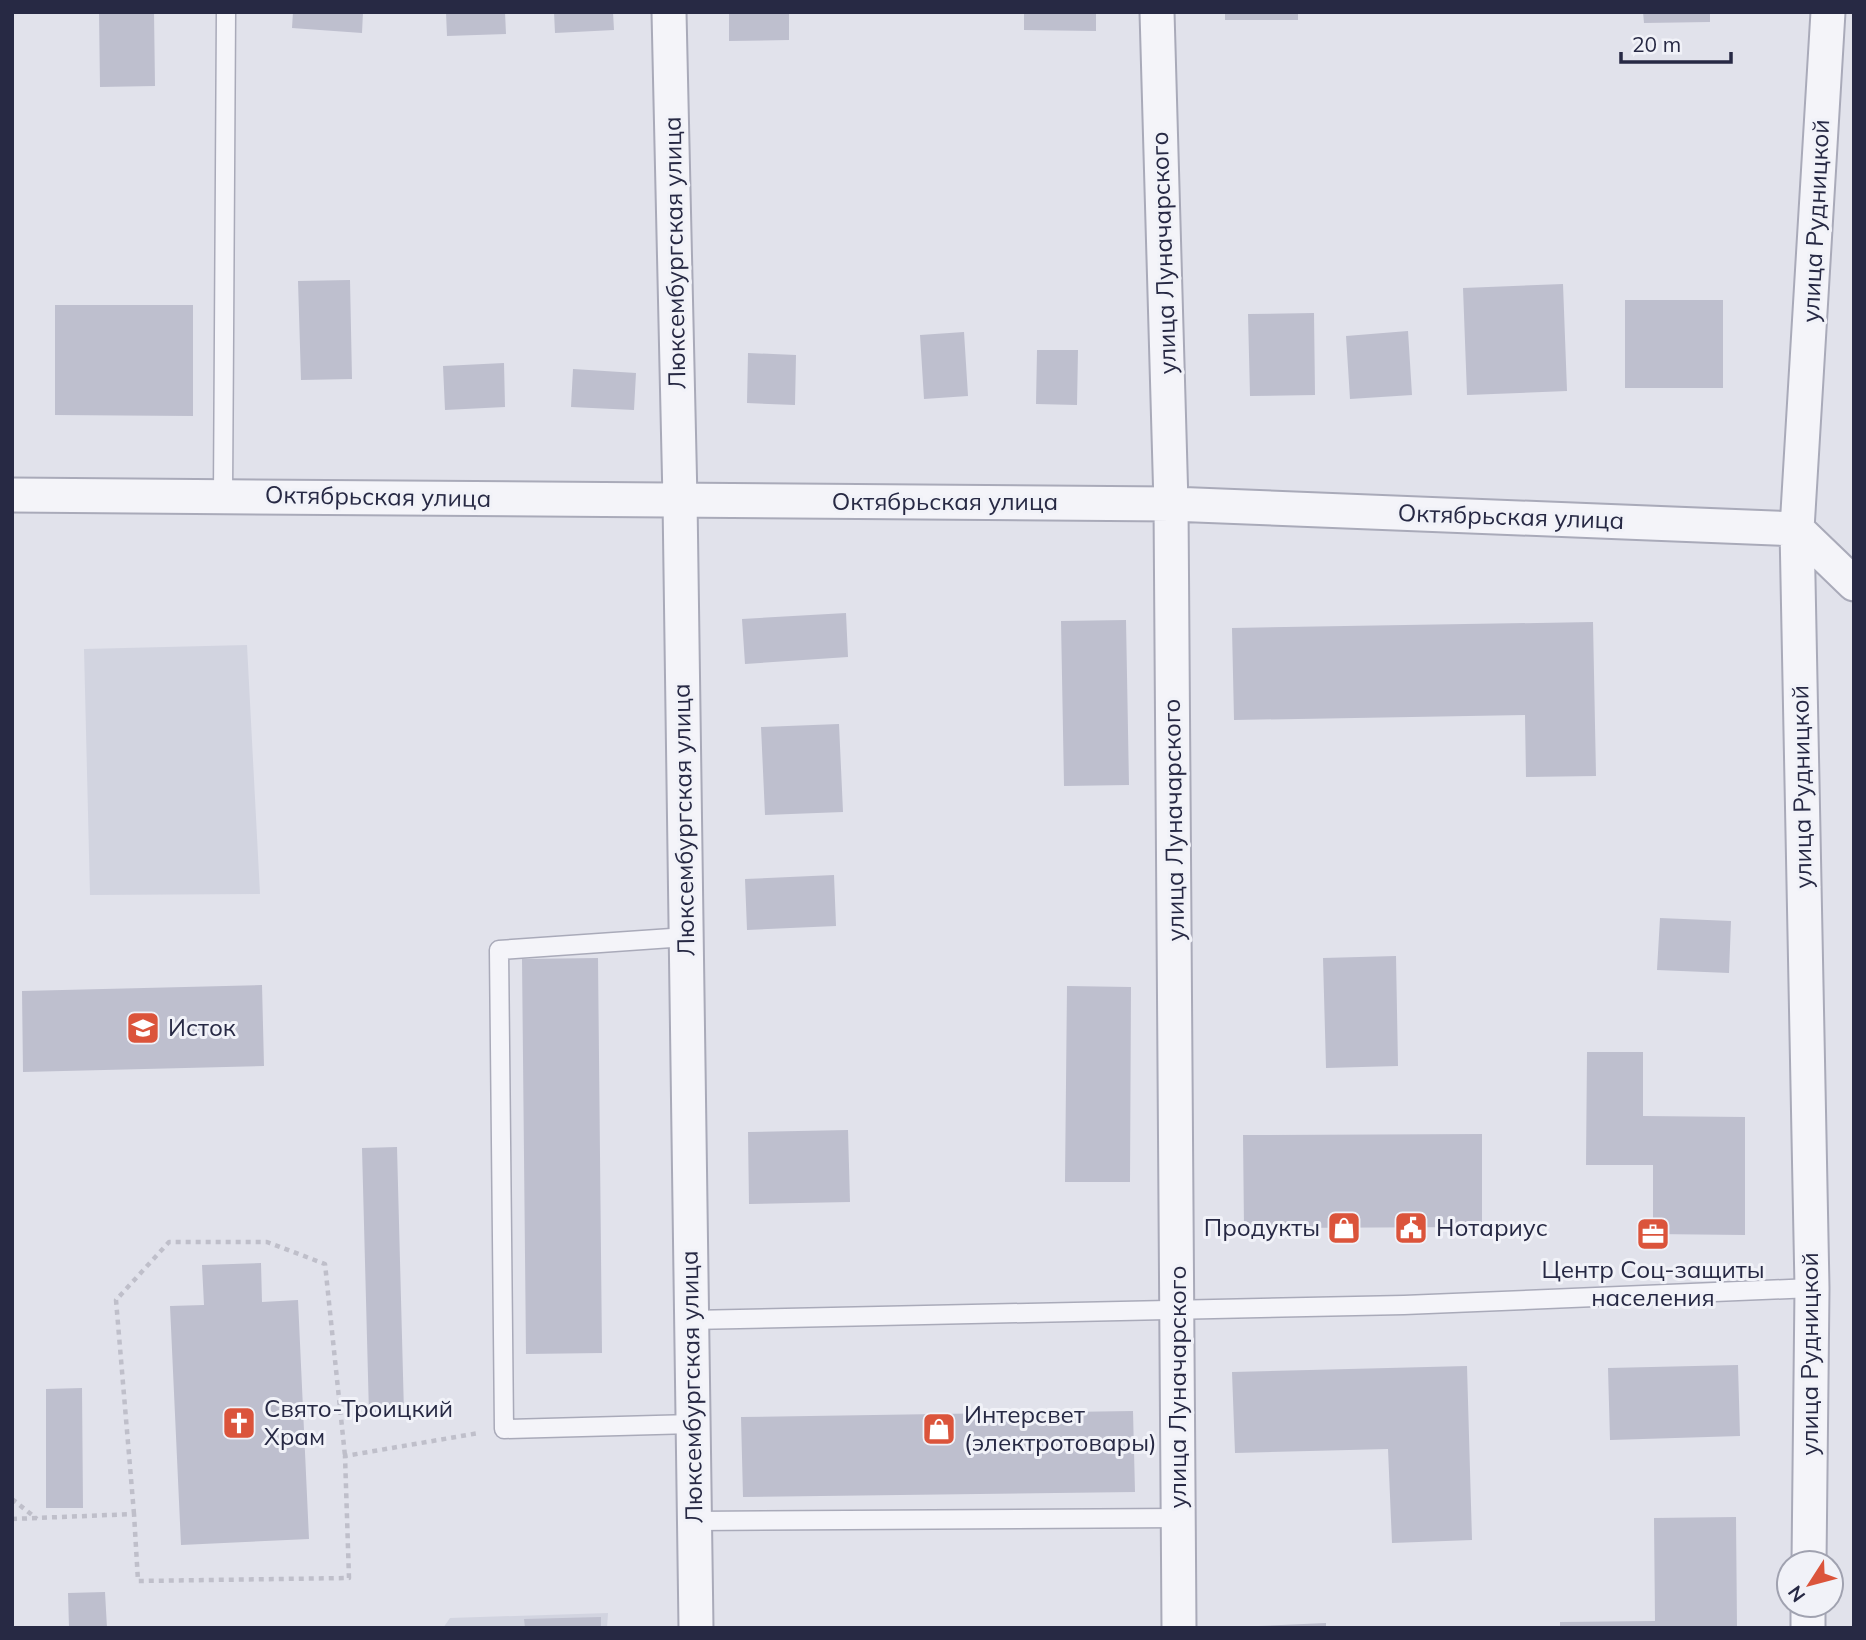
<svg xmlns="http://www.w3.org/2000/svg" width="1866" height="1640" viewBox="0 0 1866 1640" font-family="Mulish,sans-serif">
<style>
.built{fill:#d2d4e0}
.building{fill:#bebfce}
.lines{fill:none;stroke-linecap:round;stroke-linejoin:round}
.lane-casing{stroke:#a9aab9;stroke-width:21}
.street-casing{stroke:#a9aab9;stroke-width:37}
.path{stroke:#bfbfca;stroke-width:4.5;stroke-dasharray:5 5;stroke-linecap:butt}
.lane{stroke:#f4f4f9;stroke-width:18}
.street{stroke:#f4f4f9;stroke-width:33}
.labels{text-anchor:middle;stroke-width:6;stroke-linejoin:round;paint-order:stroke}
.street-label{font-size:24px;fill:#272944;stroke:#f1f2f8}
.poi-label{font-size:24px;fill:#272944;stroke:#f1f2f8;text-anchor:start}
</style>
<rect width="100%" height="100%" fill="#e1e2eb"/>
<!-- built -->
<path class="built" d="M 247,645 L 260,894 L 90,895 L 84,649 Z
M 608,1613 L 607,1628 L 443,1628 L 450,1618 Z"/>
<!-- building -->
<path class="building" d="M 99,12 L 154,12 L 155,86 L 100,87 Z
M 293,12 L 363,12 L 362,33 L 292,28 Z
M 446,12 L 505,12 L 506,34 L 447,36 Z
M 554,12 L 613,12 L 614,30 L 555,33 Z
M 729,12 L 789,12 L 789,40 L 729,41 Z
M 1024,12 L 1096,12 L 1096,31 L 1024,30 Z
M 1225,12 L 1298,12 L 1298,20 L 1225,20 Z
M 1643,12 L 1710,12 L 1710,22 L 1644,23 Z
M 350,280 L 352,379 L 301,380 L 298,281 Z
M 1563,284 L 1567,391 L 1467,395 L 1463,288 Z
M 1625,300 L 1723,300 L 1723,388 L 1625,388 Z
M 55,305 L 193,305 L 193,416 L 55,415 Z
M 1314,313 L 1315,395 L 1250,396 L 1248,314 Z
M 1408,331 L 1412,395 L 1350,399 L 1346,336 Z
M 964,332 L 968,396 L 924,399 L 920,335 Z
M 1037,350 L 1078,350 L 1077,405 L 1036,404 Z
M 748,353 L 796,355 L 795,405 L 747,403 Z
M 504,363 L 505,407 L 445,410 L 443,366 Z
M 573,369 L 636,373 L 634,410 L 571,407 Z
M 846,613 L 848,657 L 745,664 L 742,619 Z
M 1126,620 L 1129,785 L 1064,786 L 1061,621 Z
M 1593,622 L 1596,776 L 1526,777 L 1525,715 L 1234,720 L 1232,628 Z
M 839,724 L 843,812 L 765,815 L 761,727 Z
M 834,875 L 836,926 L 747,930 L 745,879 Z
M 1660,918 L 1731,921 L 1729,973 L 1657,970 Z
M 1396,956 L 1398,1066 L 1326,1068 L 1323,958 Z
M 598,958 L 602,1353 L 526,1354 L 522,959 Z
M 262,985 L 264,1066 L 23,1072 L 22,991 Z
M 1067,986 L 1131,987 L 1130,1182 L 1065,1182 Z
M 1587,1052 L 1643,1052 L 1643,1116 L 1745,1117 L 1745,1235 L 1653,1234 L 1653,1165 L 1586,1165 Z
M 848,1130 L 850,1202 L 749,1204 L 748,1132 Z
M 1482,1134 L 1482,1227 L 1244,1228 L 1243,1135 Z
M 397,1147 L 404,1413 L 369,1414 L 362,1148 Z
M 261,1263 L 262,1302 L 298,1300 L 309,1539 L 181,1545 L 170,1306 L 204,1305 L 202,1265 Z
M 1738,1365 L 1740,1436 L 1610,1440 L 1608,1368 Z
M 1467,1366 L 1472,1540 L 1392,1543 L 1388,1449 L 1235,1453 L 1232,1372 Z
M 82,1388 L 83,1508 L 46,1508 L 46,1389 Z
M 1133,1411 L 1135,1492 L 743,1497 L 741,1417 Z
M 1736,1517 L 1737,1628 L 1560,1628 L 1560,1622 L 1655,1621 L 1654,1518 Z
M 105,1592 L 107,1628 L 69,1628 L 68,1593 Z
M 601,1617 L 601,1628 L 525,1628 L 524,1619 Z
M 1326,1623 L 1326,1628 L 1258,1628 L 1258,1626 Z"/>
<g class="lines">
<defs>
<path id="lane" d="M 223,496 L 226,12
M 686,937 L 499,950 L 504,1429 L 693,1424
M 690,1320 L 1404,1305 L 1812,1288
M 694,1521 L 1179,1518"/>
<path id="street" d="M 669,12 L 680,500 L 696,1628
M 1157,12 L 1171,504 L 1179,1628
M 12,495 L 1171,504 L 1797,529 L 1854,584
M 1809,1563 L 1812,1288 L 1797,529 L 1828,12
M 1808,1628 L 1808,1605"/>
</defs>
<!-- lane casing -->
<use href="#lane" class="lane-casing"/>
<!-- street casing -->
<use href="#street" class="street-casing"/>
<!-- path -->
<path class="path" d="M 12,1499 L 37,1519
M 134,1514 L 116,1300 L 169,1242 L 267,1242 L 325,1264 L 345,1456
M 12,1519 L 134,1514 L 138,1581 L 349,1578 L 345,1456 L 479,1433"/>
<!-- lane -->
<use href="#lane" class="lane"/>
<!-- street -->
<use href="#street" class="street"/>
</g>
<!-- icons -->
<defs>
<symbol id="school-square" viewBox="-11 -11 22 22"><rect x="-9" y="-9" width="18" height="18" rx="4" fill="#db543b" stroke="#f1f2f8"/><path d="M0-5L7-2L0 1L-7-2ZM-4 1L0 2.5L4 1V4Q0 6-4 4Z" fill="#fff"/></symbol>
<symbol id="shop-square" viewBox="-11 -11 22 22"><rect x="-9" y="-9" width="18" height="18" rx="4" fill="#db543b" stroke="#f1f2f8"/><path d="M-5-2.5h2.3a2.7 3.5 0 0 1 5.4 0H5L5.5 6h-11ZM-1.5-2.5h3a1.5 2.3 0 0 0-3 0Z" fill="#fff"/></symbol>
<symbol id="civic-square" viewBox="-11 -11 22 22"><rect x="-9" y="-9" width="18" height="18" rx="4" fill="#db543b" stroke="#f1f2f8"/><path d="M-.6-6.5H3V-4.5H.6V-3L4-1V1h2V6H-6V1h2V-1L-.6-3ZM-1.2 2.5V6h2.4V2.5Z" fill="#fff"/></symbol>
<symbol id="office-square" viewBox="-11 -11 22 22"><rect x="-9" y="-9" width="18" height="18" rx="4" fill="#db543b" stroke="#f1f2f8"/><path d="M-6-3h4V-5.5h4V-3h4V5H-6ZM-1-4.5V-3h2v-1.5ZM-6 0V1H6V0Z" fill="#fff"/></symbol>
<symbol id="church-square" viewBox="-11 -11 22 22"><rect x="-9" y="-9" width="18" height="18" rx="4" fill="#db543b" stroke="#f1f2f8"/><path d="M-1.2-6h2.4v3.5h3.3v2.4h-3.3V6h-2.4V-.1h-3.3v-2.4h3.3Z" fill="#fff"/></symbol>
</defs>
<g fill-rule="evenodd">
<use href="#school-square" x="124" y="1009" width="38" height="38"/>
<use href="#shop-square" x="1325" y="1209" width="38" height="38"/>
<use href="#civic-square" x="1392" y="1209" width="38" height="38"/>
<use href="#office-square" x="1634" y="1215" width="38" height="38"/>
<use href="#church-square" x="220" y="1404" width="38" height="38"/>
<use href="#shop-square" x="920" y="1410" width="38" height="38"/>
</g>
<g class="labels">
<!-- street labels -->
<g class="street-label">
<text transform="translate(1816 221) rotate(-87)" y="8">улица Рудницкой</text>
<text transform="translate(675 253) rotate(-91)" y="8">Люксембургская улица</text>
<text transform="translate(1164 253) rotate(-92)" y="8">улица Луначарского</text>
<text transform="translate(378 497) rotate(1)" y="8">Октябрьская улица</text>
<text x="945" y="510">Октябрьская улица</text>
<text transform="translate(1511 517) rotate(2)" y="8">Октябрьская улица</text>
<text transform="translate(1802 787) rotate(-91)" y="8">улица Рудницкой</text>
<text transform="translate(684 820) rotate(-91)" y="8">Люксембургская улица</text>
<text transform="translate(1174 820) rotate(-91)" y="8">улица Луначарского</text>
<text transform="translate(1810 1354) rotate(-90)" y="8">улица Рудницкой</text>
<text transform="translate(692 1387) rotate(-91)" y="8">Люксембургская улица</text>
<text transform="translate(1178 1387) rotate(-90)" y="8">улица Луначарского</text>
</g>
<!-- poi labels -->
<g class="poi-label">
<text x="168" y="1036">Исток</text>
<text x="1320" y="1236" text-anchor="end">Продукты</text>
<text x="1436" y="1236">Нотариус</text>
<text x="1653" y="1278" text-anchor="middle">Центр Соц-защиты<tspan x="1653" dy="28">населения</tspan></text>
<text x="264" y="1417">Свято-Троицкий<tspan x="264" dy="28">Храм</tspan></text>
<text x="964" y="1423">Интерсвет<tspan x="964" dy="28">(электротовары)</tspan></text>
</g>
</g>
<!-- border -->
<rect width="1866" height="1640" fill="none" stroke="#272944" stroke-width="28"/>
<!-- north arrow -->
<g transform="translate(1810 1584) rotate(234)"><circle r="33" fill="#f1f2f8" stroke="#a0a2b0" stroke-width="2"/>
<path d="M0-5L12 26L0 18L-12 26Z" fill="#db543b"/>
<text y="-10" font-size="19" font-weight="bold" text-anchor="middle" fill="#272944">N</text>
</g>
<!-- scale -->
<path d="M1621 52v10h110v-10" fill="none" stroke="#272944" stroke-width="3.5"/>
<text x="1632" y="52" font-size="21" fill="#272944" stroke="#f1f2f8" stroke-width="5" paint-order="stroke">20 m</text>
</svg>
